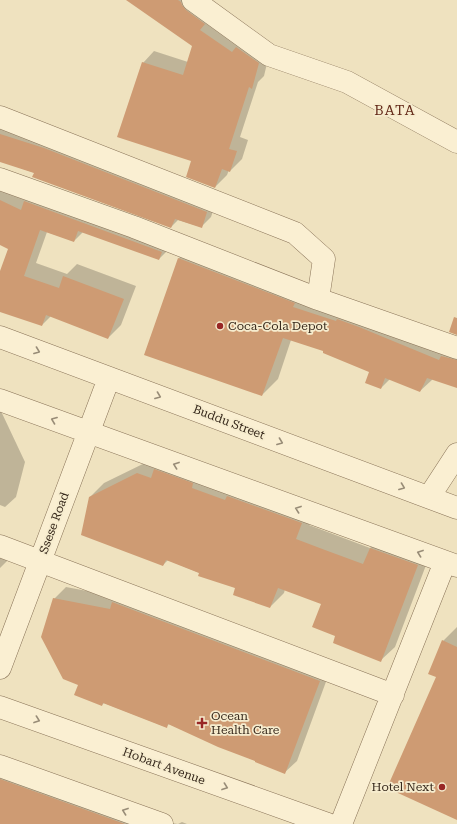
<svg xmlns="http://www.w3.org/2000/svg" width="457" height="824" viewBox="0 0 457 824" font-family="'Roboto Serif',serif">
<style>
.shadow{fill:#0003}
.building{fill:#ce9b73}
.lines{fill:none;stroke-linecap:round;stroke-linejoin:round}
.minor-casing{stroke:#887257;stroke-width:23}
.minor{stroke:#faefd2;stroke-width:22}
.oneway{stroke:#988c77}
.poi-dot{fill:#992725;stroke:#f6ecce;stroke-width:1.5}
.labels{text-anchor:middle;stroke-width:3.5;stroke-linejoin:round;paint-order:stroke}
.poi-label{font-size:12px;fill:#37291c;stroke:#f6ecce;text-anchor:start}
.street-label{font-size:12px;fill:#37291c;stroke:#f6ecce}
.quarter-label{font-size:14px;letter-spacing:1px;fill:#652b1a;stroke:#f6ecce}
</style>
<rect width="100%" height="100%" fill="#efe2bf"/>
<!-- shadow -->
<path class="shadow" d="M 131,0 L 200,0 L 270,51 L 264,76 L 258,82 L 240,137 L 248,140 L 242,159 L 230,171 L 229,170 L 227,175 L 215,187 L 192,160 L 143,63 L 154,51 L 188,62 L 194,45 Z
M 0,121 L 216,202 L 211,217 L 201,227 L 178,220 L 171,227 L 35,173 L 0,161 Z
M 0,181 L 172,246 L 159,259 L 83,232 L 74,241 L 47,232 L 36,263 L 67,274 L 77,264 L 136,286 L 121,325 L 108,338 L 51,316 L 42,325 L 0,311 L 0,274 L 9,248 L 0,244 Z
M 194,243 L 457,341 L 457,387 L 433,379 L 420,391 L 390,379 L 381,388 L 371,372 L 325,350 L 291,340 L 278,379 L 262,395 L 145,354 L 179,258 Z
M 0,409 L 25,462 L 16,497 L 5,507 L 0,505 Z
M 151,460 L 315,509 L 309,525 L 370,548 L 384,534 L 431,552 L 395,647 L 381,660 L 337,635 L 322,603 L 285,589 L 284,593 L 270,607 L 236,588 L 168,560 L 163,565 L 90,497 L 104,483 Z
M 0,535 L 2,536 L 12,556 L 0,568 Z
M 66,587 L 119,597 L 331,668 L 297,761 L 284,773 L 169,724 L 166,727 L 104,703 L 102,705 L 79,685 L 54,599 Z
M 457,627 L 457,819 L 438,677 L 443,641 Z
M 0,775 L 172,823 L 178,824 L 182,822 L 187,824 L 0,824 Z"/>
<!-- building -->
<path class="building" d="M 126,0 L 178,0 L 181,2 L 182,5 L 186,10 L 205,24 L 200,30 L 232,52 L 236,47 L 259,63 L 252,89 L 249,87 L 229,149 L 237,151 L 230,172 L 222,169 L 215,188 L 186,177 L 191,161 L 117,137 L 142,62 L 183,75 L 192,46 Z
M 0,134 L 44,148 L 207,212 L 202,228 L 175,219 L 171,228 L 32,177 L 34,173 L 0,162 Z
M 0,200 L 21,210 L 24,201 L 162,252 L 159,260 L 78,231 L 74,242 L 40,230 L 24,276 L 59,288 L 63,276 L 124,299 L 108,339 L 46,315 L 42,326 L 0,312 L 0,271 L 8,249 L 0,245 Z
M 178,258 L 295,303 L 293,307 L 336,321 L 337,319 L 359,327 L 439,360 L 441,356 L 457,360 L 457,388 L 427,378 L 420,392 L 385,378 L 381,389 L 365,383 L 369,372 L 323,353 L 323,351 L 283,338 L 262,396 L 144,355 Z
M 454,317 L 457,318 L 457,335 L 449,332 Z
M 154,469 L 193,483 L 192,488 L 225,500 L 227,496 L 302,523 L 296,539 L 325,550 L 363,564 L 370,548 L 418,565 L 381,662 L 333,643 L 335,636 L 312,627 L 321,604 L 278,588 L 270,608 L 233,595 L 235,588 L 198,576 L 199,573 L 166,560 L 163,566 L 81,535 L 89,497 L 137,473 L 151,478 Z
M 53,598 L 110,609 L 112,602 L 320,681 L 285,774 L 255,762 L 255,761 L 218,747 L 168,724 L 167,728 L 103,703 L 102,706 L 74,695 L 78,685 L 63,679 L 41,637 Z
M 442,640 L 457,647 L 457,820 L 387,788 L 436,677 L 428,674 Z
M 0,779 L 125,824 L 0,824 Z"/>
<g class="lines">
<defs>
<path id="minor" d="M 193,0 L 269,55 L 347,82 L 457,142
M 0,117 L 295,233 L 324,259 L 318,299
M 0,179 L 134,227 L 318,299 L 457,348
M 0,337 L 457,508
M 0,400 L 457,566
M 429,497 L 457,454
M 0,546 L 393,695
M 0,668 L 109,378
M 0,707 L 328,824
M 0,766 L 162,824
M 341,824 L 445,562"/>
</defs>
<!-- minor casing -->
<use href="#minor" class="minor-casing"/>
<!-- minor -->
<use href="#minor" class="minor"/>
</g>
<!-- one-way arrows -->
<defs><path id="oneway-chevron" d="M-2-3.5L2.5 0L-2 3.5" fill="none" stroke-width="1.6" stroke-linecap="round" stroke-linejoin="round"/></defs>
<g class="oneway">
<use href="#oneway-chevron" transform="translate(37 351) rotate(21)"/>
<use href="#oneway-chevron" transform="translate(158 396) rotate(21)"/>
<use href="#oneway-chevron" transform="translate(54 420) rotate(-159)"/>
<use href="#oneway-chevron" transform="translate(280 442) rotate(21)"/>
<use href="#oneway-chevron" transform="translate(176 465) rotate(-160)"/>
<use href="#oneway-chevron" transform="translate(402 487) rotate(21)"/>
<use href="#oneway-chevron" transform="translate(298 509) rotate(-160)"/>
<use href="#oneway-chevron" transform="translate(420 553) rotate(-160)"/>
<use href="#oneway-chevron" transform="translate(37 720) rotate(20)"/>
<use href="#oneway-chevron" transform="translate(225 787) rotate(20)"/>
<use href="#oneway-chevron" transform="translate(125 811) rotate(-160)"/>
</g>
<!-- markers -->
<g class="poi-dot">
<circle cx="220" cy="326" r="4"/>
<path d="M200 717h4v4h4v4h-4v4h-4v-4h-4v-4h4z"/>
<circle cx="442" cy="787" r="4"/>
</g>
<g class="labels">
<!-- poi labels -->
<g class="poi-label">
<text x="228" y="330">Coca-Cola Depot</text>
<text x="211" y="720">Ocean<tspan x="211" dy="14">Health Care</tspan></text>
<text x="434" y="791" text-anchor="end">Hotel Next</text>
</g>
<!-- street labels -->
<g class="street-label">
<text transform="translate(229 422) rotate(21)" y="4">Buddu Street</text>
<text transform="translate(54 523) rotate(-70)" y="4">Ssese Road</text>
<text transform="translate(164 766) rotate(20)" y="4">Hobart Avenue</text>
</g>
<!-- quarter labels -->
<g class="quarter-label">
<text x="395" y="115">BATA</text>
</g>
</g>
</svg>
